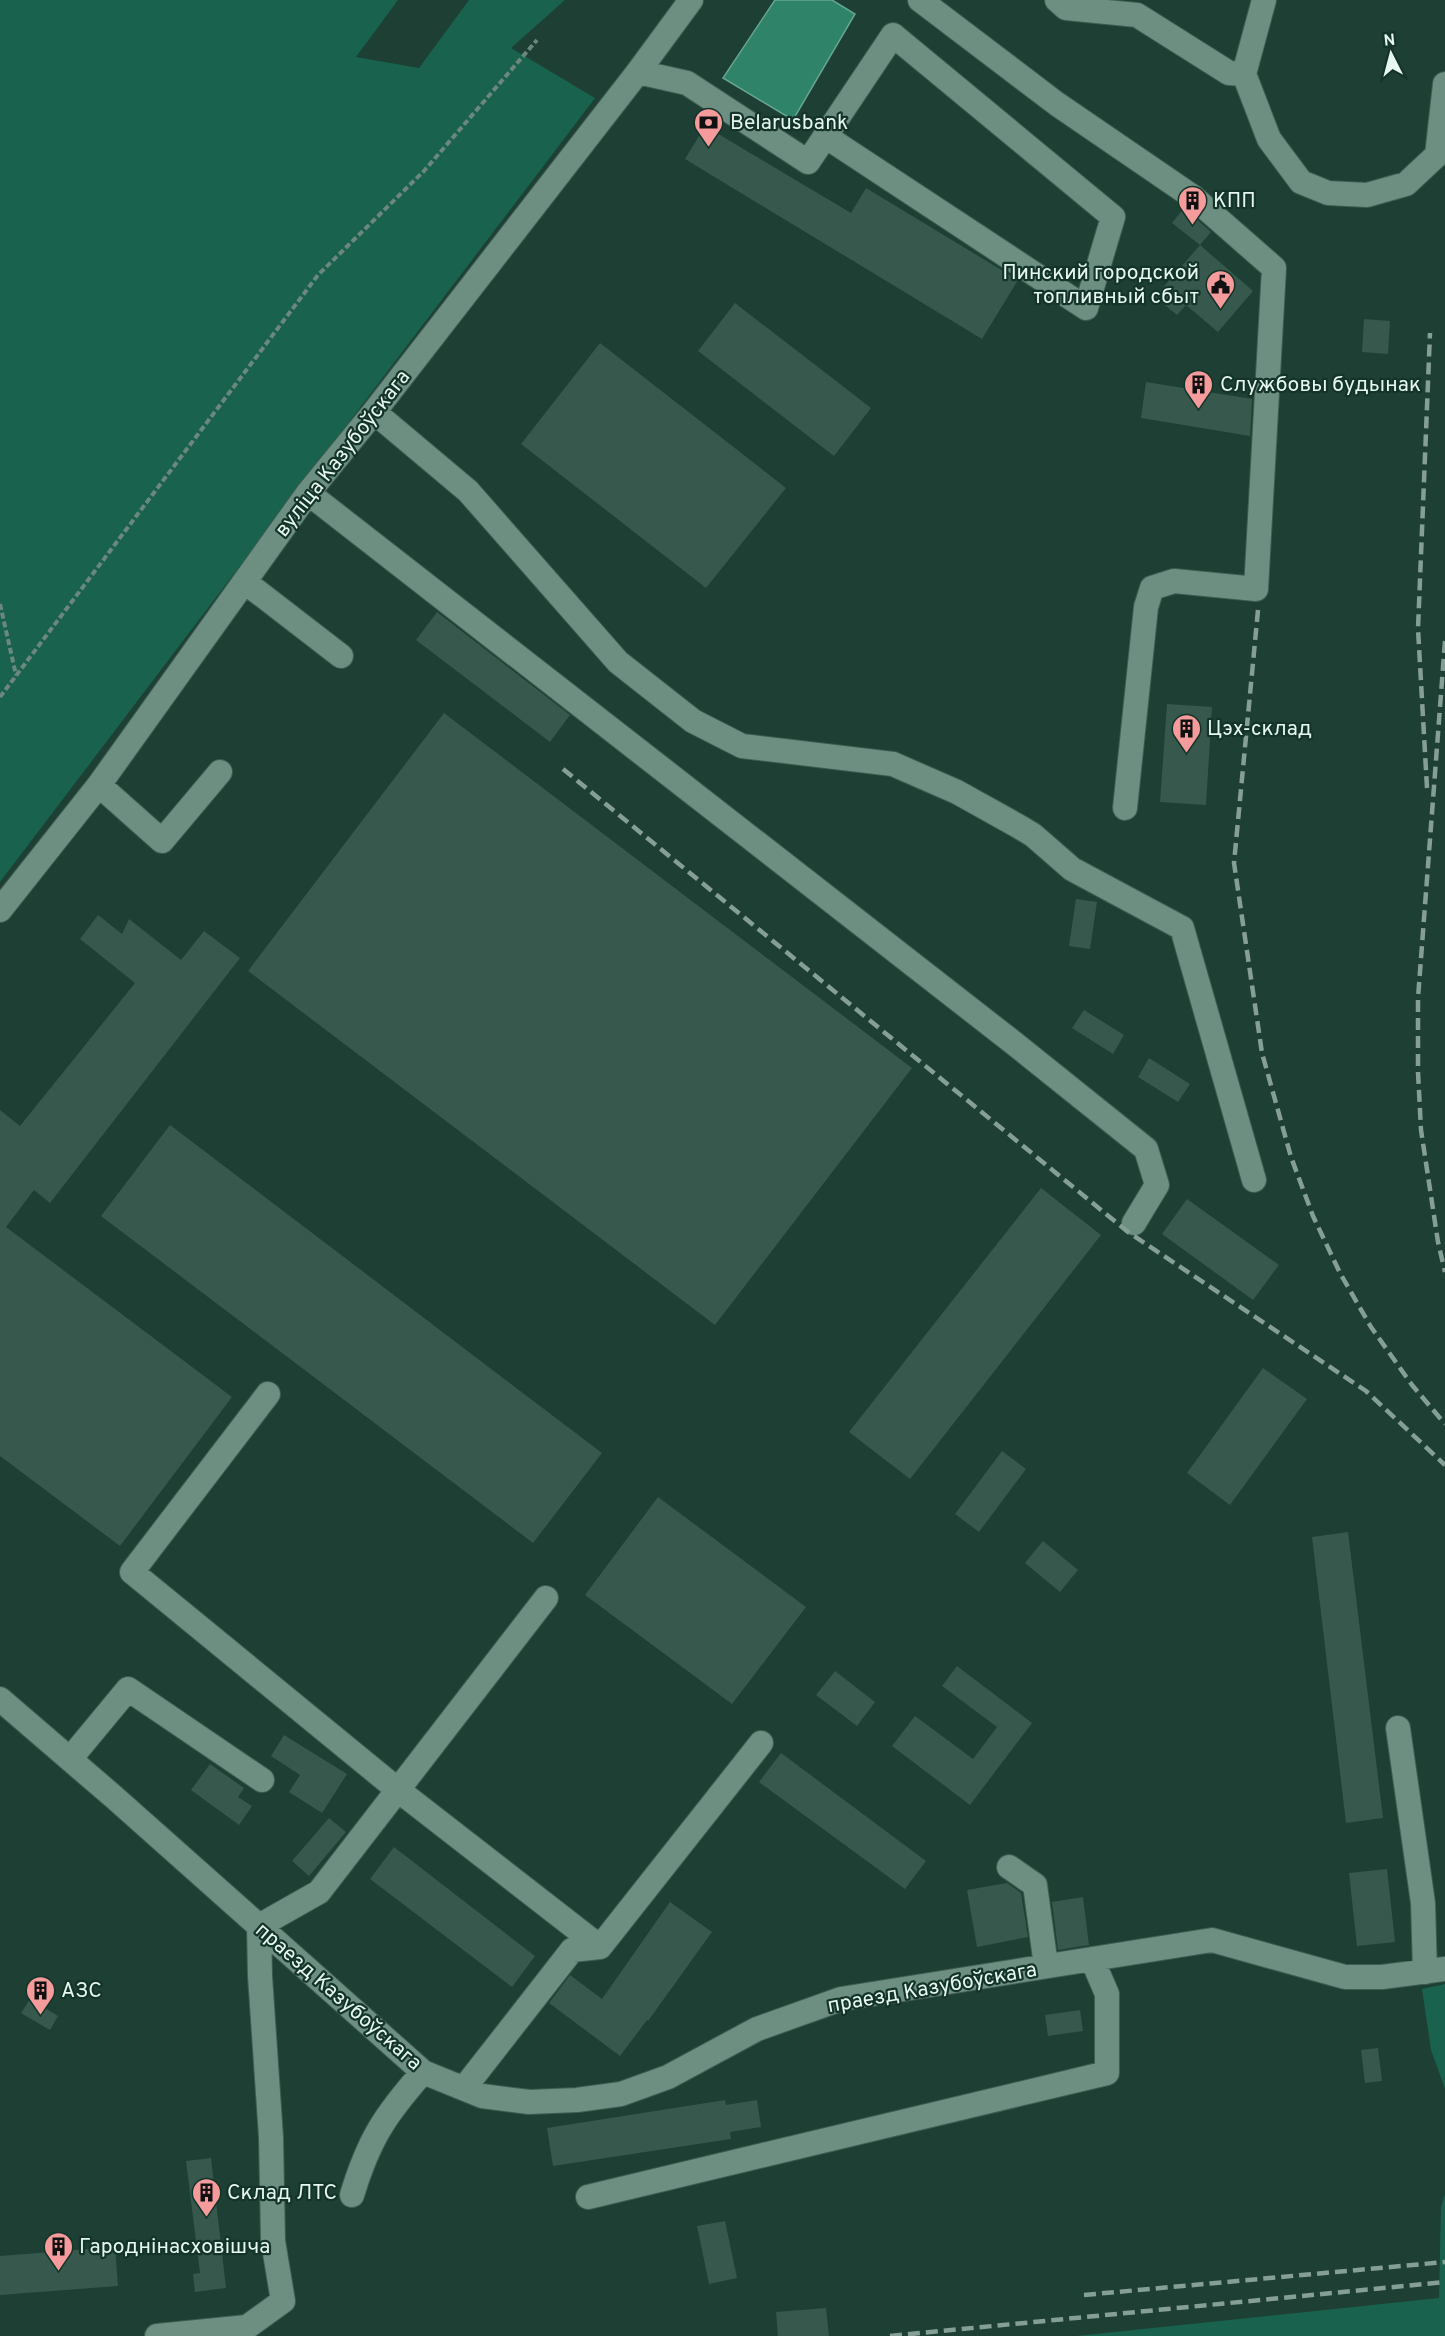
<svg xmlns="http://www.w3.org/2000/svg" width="1445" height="2336" viewBox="0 0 1445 2336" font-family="Overpass,sans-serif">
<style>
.green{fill:#19624d}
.water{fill:#2e8369;stroke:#65a692;stroke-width:1.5}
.building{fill:#37584c}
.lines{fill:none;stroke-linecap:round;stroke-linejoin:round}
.minor-casing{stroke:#3e5c52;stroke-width:26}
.path{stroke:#6c877d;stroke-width:4;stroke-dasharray:6 3;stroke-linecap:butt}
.minor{stroke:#6c8f81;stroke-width:24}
.rail{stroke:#869f96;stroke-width:4.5;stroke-dasharray:12 6;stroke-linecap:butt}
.labels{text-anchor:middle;stroke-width:4.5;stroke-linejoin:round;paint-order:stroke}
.poi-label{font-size:21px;fill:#e5f7f0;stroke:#143429;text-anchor:start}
.street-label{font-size:21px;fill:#e5f7f0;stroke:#143429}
</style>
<rect width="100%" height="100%" fill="#1e3f33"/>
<!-- green -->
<path class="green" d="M 0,0 L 398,0 L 356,57 L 419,68 L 469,0 L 565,0 L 511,48 L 595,98 L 0,882 Z
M 1445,1984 L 1445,2089 L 1431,2050 L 1422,1989 Z
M 1445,2194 L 1445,2336 L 1076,2336 L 1439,2298 L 1441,2207 Z"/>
<!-- water -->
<path class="water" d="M 775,0 L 832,0 L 855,14 L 793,120 L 723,78 Z"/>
<!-- building -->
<path class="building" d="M 705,126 L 851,213 L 866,188 L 1018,280 L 982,339 L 685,159 Z
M 1184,208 L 1211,232 L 1200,245 L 1172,223 Z
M 1200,245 L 1253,291 L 1218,332 L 1186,305 L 1177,315 L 1155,297 Z
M 735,303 L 871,408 L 834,456 L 698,351 Z
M 1364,319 L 1390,321 L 1388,354 L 1362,352 Z
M 600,343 L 786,488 L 706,588 L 521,444 Z
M 1146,382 L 1252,399 L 1250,436 L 1141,418 Z
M 437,612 L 570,715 L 550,742 L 416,640 Z
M 1167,704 L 1212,707 L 1206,805 L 1160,802 Z
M 444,713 L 912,1068 L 715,1325 L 248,971 Z
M 1076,899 L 1097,902 L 1090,949 L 1069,946 Z
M 98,915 L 122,934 L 129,919 L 181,960 L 204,931 L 240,958 L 50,1203 L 34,1190 L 6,1227 L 232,1397 L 120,1546 L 0,1456 L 0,1110 L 20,1126 L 135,983 L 80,939 Z
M 1084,1010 L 1124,1035 L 1113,1054 L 1072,1028 Z
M 1149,1058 L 1190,1084 L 1178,1102 L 1138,1077 Z
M 170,1125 L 602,1453 L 533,1543 L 101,1216 Z
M 1041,1188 L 1101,1235 L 910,1479 L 849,1432 Z
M 1187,1199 L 1279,1265 L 1253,1300 L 1162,1234 Z
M 1263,1368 L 1307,1399 L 1230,1505 L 1187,1473 Z
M 1002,1451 L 1026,1469 L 979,1532 L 955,1514 Z
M 658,1497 L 806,1607 L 732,1704 L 585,1595 Z
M 1348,1532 L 1383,1818 L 1346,1823 L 1312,1537 Z
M 1043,1541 L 1078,1570 L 1060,1592 L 1025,1563 Z
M 957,1666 L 1032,1723 L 970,1805 L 892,1746 L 915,1716 L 973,1759 L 997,1727 L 942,1686 Z
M 835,1671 L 875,1702 L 857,1726 L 816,1695 Z
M 284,1735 L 347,1774 L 322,1813 L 289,1792 L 300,1775 L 271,1756 Z
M 781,1753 L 926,1861 L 905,1889 L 759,1782 Z
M 210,1764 L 244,1788 L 238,1797 L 252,1806 L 239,1825 L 191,1790 Z
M 329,1818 L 346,1832 L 309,1876 L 292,1861 Z
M 394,1847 L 535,1956 L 512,1987 L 370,1879 Z
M 1387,1869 L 1395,1942 L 1357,1946 L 1349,1873 Z
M 1007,1883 L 1021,1893 L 1028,1937 L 977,1947 L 967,1890 Z
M 1083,1897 L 1089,1945 L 1058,1950 L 1052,1902 Z
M 670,1902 L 712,1932 L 648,2021 L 647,2020 L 620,2056 L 549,2003 L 570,1975 L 602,1999 Z
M 30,1999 L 58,2016 L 50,2030 L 21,2013 Z
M 1080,2010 L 1083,2031 L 1048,2036 L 1045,2015 Z
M 1378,2048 L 1382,2081 L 1365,2083 L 1361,2050 Z
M 725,2100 L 726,2105 L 757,2100 L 761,2127 L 730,2132 L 731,2139 L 553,2166 L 547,2128 Z
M 211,2158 L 226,2288 L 195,2292 L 193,2274 L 200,2273 L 186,2161 Z
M 725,2221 L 737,2278 L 709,2284 L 697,2226 Z
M 115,2247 L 118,2286 L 0,2295 L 0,2256 Z
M 826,2308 L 829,2336 L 778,2336 L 776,2312 Z"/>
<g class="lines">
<defs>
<path id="minor" d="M 920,0 L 1057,104 L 1193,197 L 1274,268 L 1256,589 L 1174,581 L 1152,588 L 1146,607 L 1125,808
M 1057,0 L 1066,8 L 1137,15 L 1229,73 L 1244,74 L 1264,0
M 638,72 L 687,83 L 808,162 L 893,35 L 1113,217 L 1086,308 L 825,136
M 1244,74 L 1269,139 L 1301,182 L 1328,193 L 1367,195 L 1406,184 L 1437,155 L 1445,84
M 374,412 L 468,491 L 618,662 L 693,721 L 742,746 L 893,764 L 957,792 L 1018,826 L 1033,835 L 1072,869 L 1182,928 L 1254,1180
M 308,493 L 1015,1044 L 1146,1149 L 1157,1185 L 1134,1223
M 245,582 L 341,656
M 99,785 L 162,841 L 220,772
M 0,910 L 99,785 L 308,493 L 374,412 L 638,72 L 691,0
M 268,1394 L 132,1572 L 398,1790 L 600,1947
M 0,1699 L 115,1798 L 423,2072 L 482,2096 L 529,2102 L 577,2100 L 621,2094 L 668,2077 L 757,2029 L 841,1999 L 1212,1940 L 1345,1977 L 1382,1977 L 1445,1969
M 1398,1728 L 1423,1903 L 1425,1972
M 70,1759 L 128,1689 L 262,1780
M 1009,1867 L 1035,1885 L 1046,1966
M 465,2087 L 572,1950 L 600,1947 L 761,1743
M 352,2195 C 369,2139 385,2115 423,2072
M 588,2197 L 1107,2073 L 1107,1994 L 1092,1959
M 157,2336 L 247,2327 L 283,2301 L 273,2241 L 271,2137 L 260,1976 L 259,1926 L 319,1892 L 546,1598"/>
</defs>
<!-- minor casing -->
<use href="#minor" class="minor-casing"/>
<!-- path -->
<path class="path" d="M 0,604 L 16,675
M 0,697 L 318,275 L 424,171 L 537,40"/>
<!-- minor -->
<use href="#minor" class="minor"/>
<!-- rail -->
<path class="rail" d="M 1258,610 L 1234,863 L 1262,1053 L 1291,1157 L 1313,1216 L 1340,1273 L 1371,1327 L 1412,1385 L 1445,1424
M 1445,641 L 1418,998 L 1418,1072 L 1421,1130 L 1438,1242 L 1445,1272
M 563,769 L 1128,1232 L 1366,1391 L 1445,1465
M 1427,788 L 1418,629 L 1430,333
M 1084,2295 L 1445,2262
M 890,2336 L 1445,2282"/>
</g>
<!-- icons -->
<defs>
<symbol id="bank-pin" viewBox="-11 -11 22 30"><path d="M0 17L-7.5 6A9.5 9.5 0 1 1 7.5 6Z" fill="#f59b9c" stroke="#143429"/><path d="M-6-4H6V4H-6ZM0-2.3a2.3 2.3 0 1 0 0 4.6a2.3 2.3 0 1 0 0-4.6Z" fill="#111"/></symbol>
<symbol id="building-pin" viewBox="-11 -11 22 30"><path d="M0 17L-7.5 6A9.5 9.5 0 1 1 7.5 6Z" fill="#f59b9c" stroke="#143429"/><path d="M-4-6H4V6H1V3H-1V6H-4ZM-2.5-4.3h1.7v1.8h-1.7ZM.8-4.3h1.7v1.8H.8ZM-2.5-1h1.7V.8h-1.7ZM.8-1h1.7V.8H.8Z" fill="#111"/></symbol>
<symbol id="civic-pin" viewBox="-11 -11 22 30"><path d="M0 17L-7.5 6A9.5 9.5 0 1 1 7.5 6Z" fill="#f59b9c" stroke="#143429"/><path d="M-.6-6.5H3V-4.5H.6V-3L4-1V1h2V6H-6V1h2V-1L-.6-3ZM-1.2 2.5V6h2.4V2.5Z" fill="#111"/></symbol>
</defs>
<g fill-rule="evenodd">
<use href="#bank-pin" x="692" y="106" width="33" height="45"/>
<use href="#building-pin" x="1176" y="184" width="33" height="45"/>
<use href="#civic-pin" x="1204" y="268" width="33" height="45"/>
<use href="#building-pin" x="1182" y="368" width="33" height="45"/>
<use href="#building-pin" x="1170" y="712" width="33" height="45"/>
<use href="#building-pin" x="24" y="1974" width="33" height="45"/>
<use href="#building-pin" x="190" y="2176" width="33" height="45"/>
<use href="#building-pin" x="42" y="2230" width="33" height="45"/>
</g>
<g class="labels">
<!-- poi labels -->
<g class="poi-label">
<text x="730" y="129">Belarusbank</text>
<text x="1213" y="207">КПП</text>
<text x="1199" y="279" text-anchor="end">Пинский городской<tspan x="1199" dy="24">топливный сбыт</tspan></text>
<text x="1220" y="391">Службовы будынак</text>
<text x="1207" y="735">Цэх-склад</text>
<text x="61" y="1997">АЗС</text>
<text x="227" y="2199">Склад ЛТС</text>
<text x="79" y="2253">Гароднінасховішча</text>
</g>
<!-- street labels -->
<g class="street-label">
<text transform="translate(342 453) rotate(-52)" y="7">вуліца Казубоўскага</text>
<text transform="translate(932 1987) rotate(-10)" y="7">праезд Казубоўскага</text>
<text transform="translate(339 1996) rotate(41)" y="7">праезд Казубоўскага</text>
</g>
</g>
<!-- north arrow -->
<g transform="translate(1391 54) rotate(354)" stroke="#143429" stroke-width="4.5" paint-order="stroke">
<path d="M0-4.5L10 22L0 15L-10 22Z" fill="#e5f7f0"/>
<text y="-9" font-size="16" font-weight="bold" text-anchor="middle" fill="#e5f7f0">N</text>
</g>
</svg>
